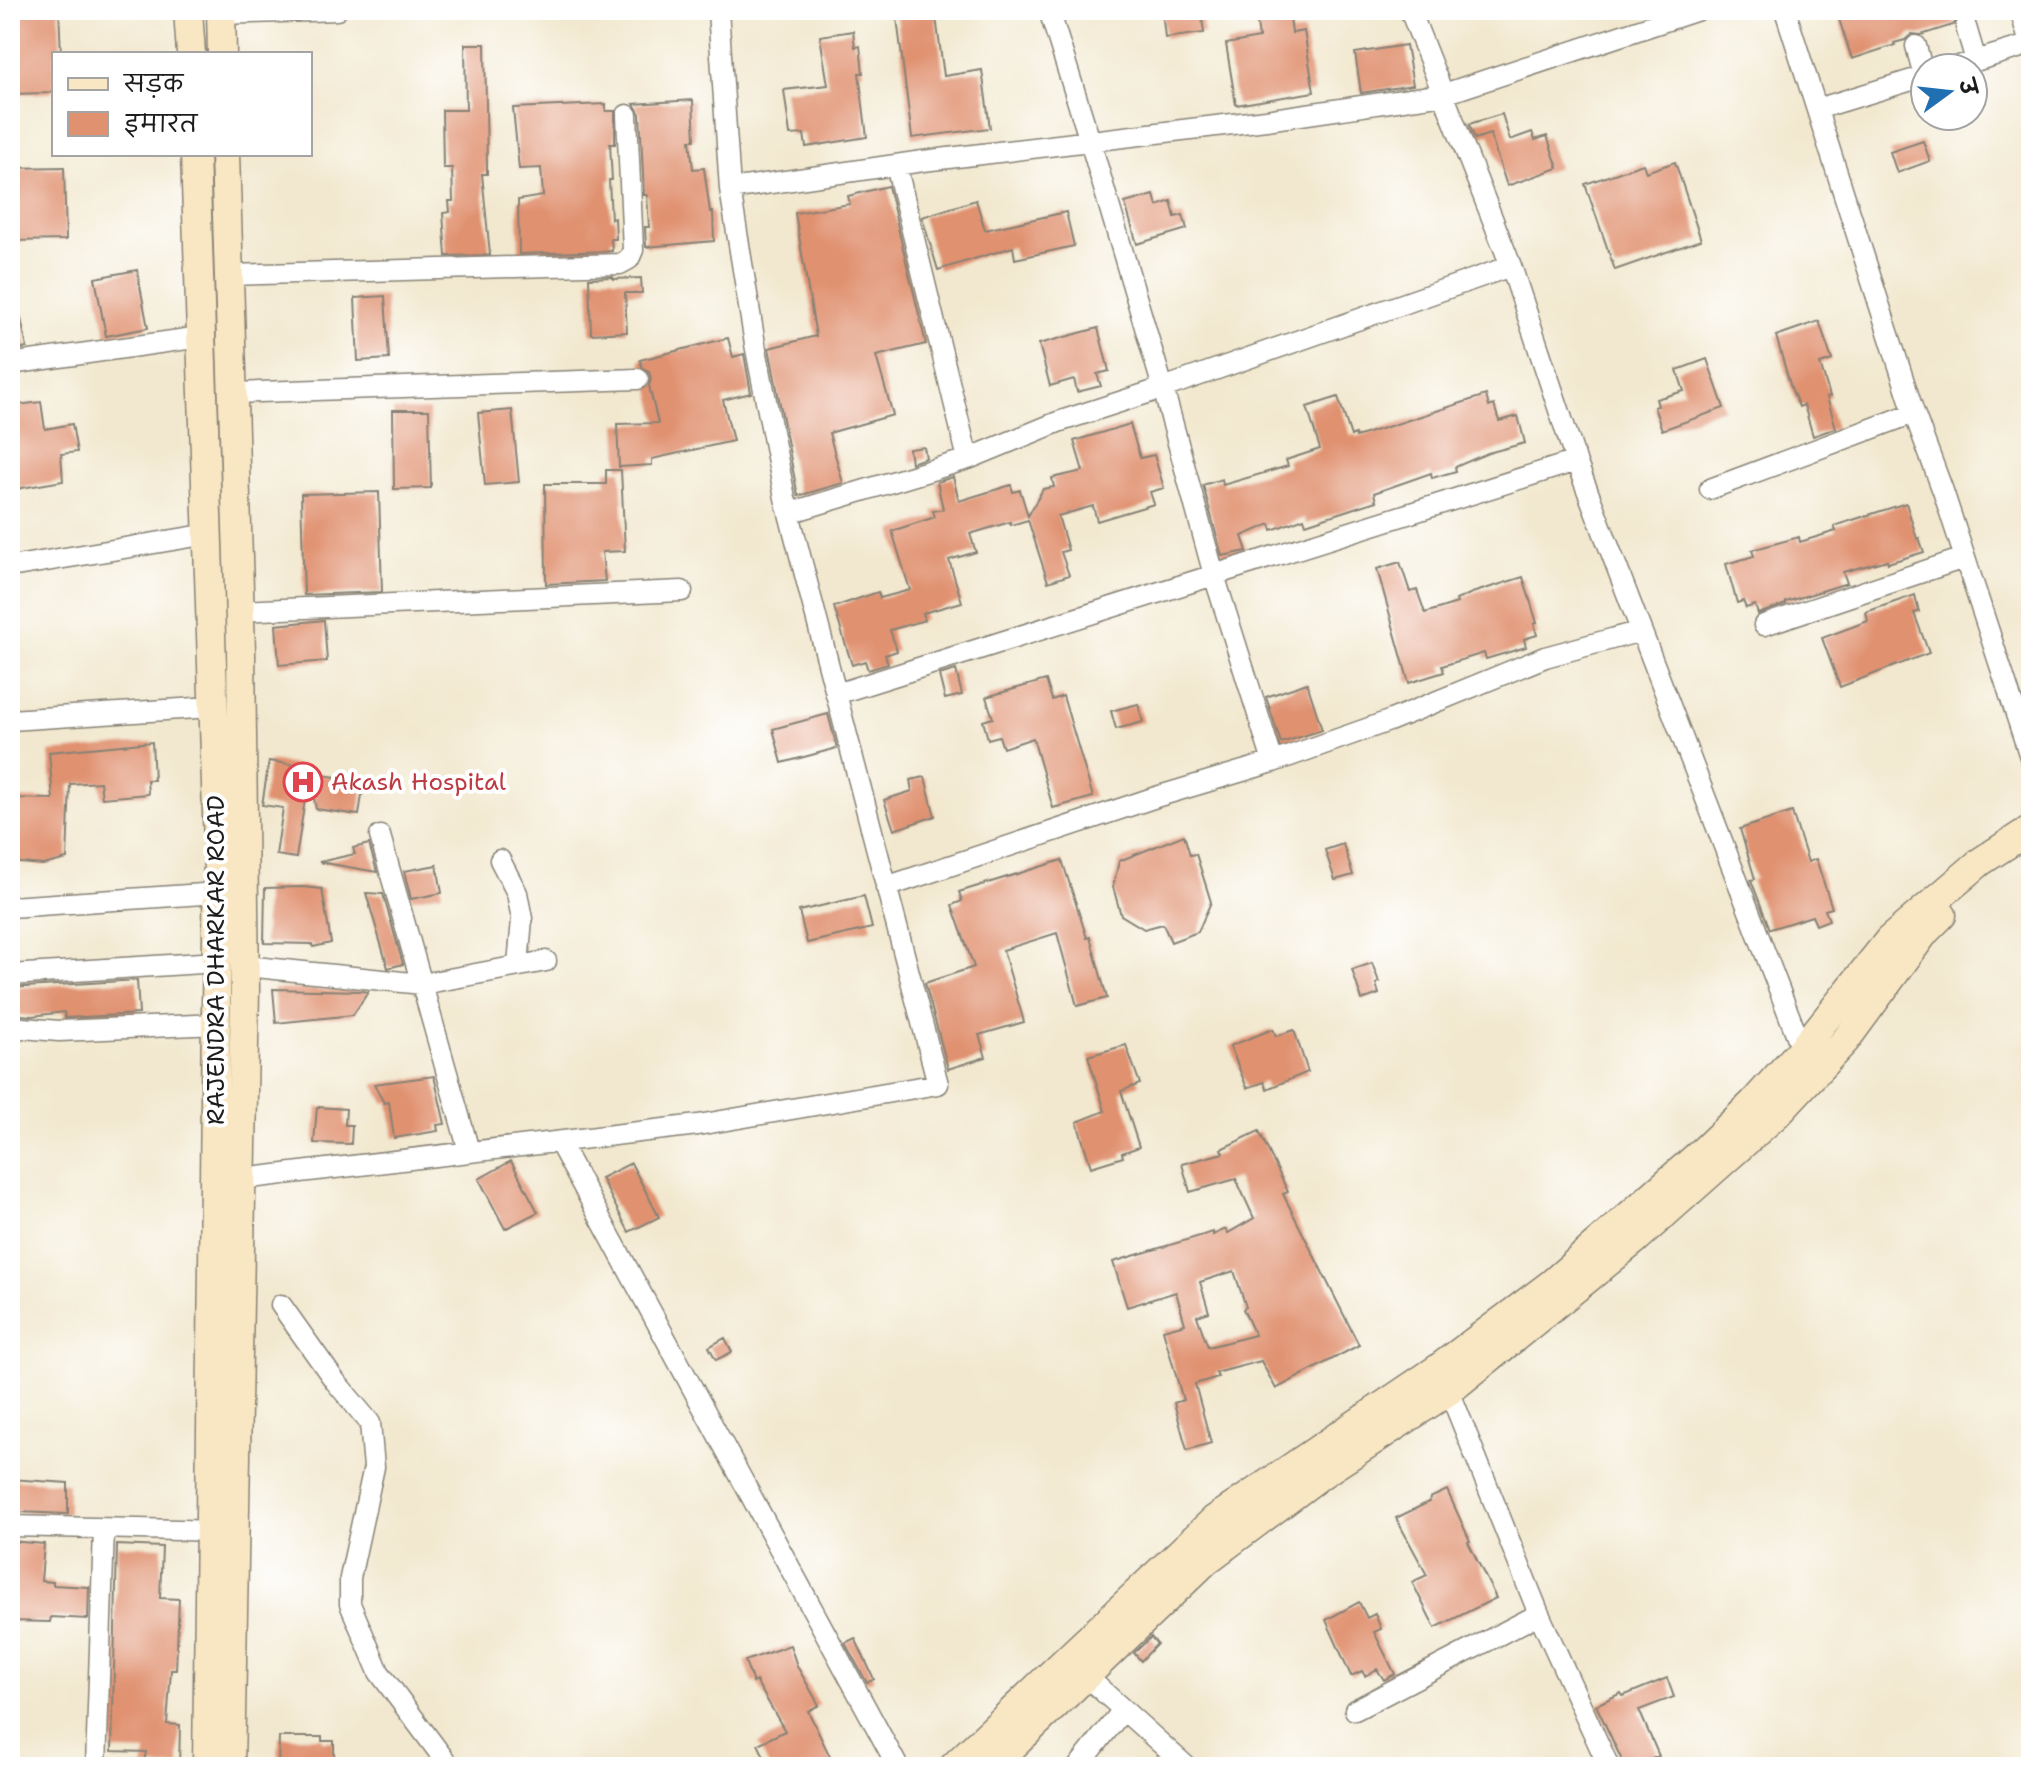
<svg xmlns="http://www.w3.org/2000/svg" width="2041" height="1777" viewBox="0 0 2041 1777" font-family="'Shantell Sans','Playpen Sans Deva',sans-serif">
<style>
.building{fill:#e09170;fill-rule:evenodd}
.lines{fill:none;stroke-linecap:round;stroke-linejoin:round}
.street-casing{stroke:#878276;stroke-width:23}
.secondary-casing{stroke:#878276;stroke-width:31}
.street{stroke:#fff;stroke-width:20}
.secondary{stroke:#f9e7c3;stroke-width:28}
.labels{text-anchor:middle;stroke-width:8;stroke-linejoin:round;paint-order:stroke}
.health-label{font-size:24px;fill:#be3a42;stroke:#fff;text-anchor:start}
.street-label{font-size:24px;fill:#1c1c1c;stroke:#fff}
</style>
<rect width="100%" height="100%" fill="#fff"/>
<filter id="ink" filterUnits="userSpaceOnUse"><feTurbulence type="fractalNoise" baseFrequency=".0125" numOctaves="2"/><feDisplacementMap in="SourceGraphic" scale="16" xChannelSelector="R" yChannelSelector="G"/><feConvolveMatrix kernelMatrix="1 2 1 2 8 2 1 2 1" color-interpolation-filters="sRGB"/></filter>
<filter id="wash" filterUnits="userSpaceOnUse"><feTurbulence type="fractalNoise" baseFrequency=".006" numOctaves="4" result="noise"/><feDisplacementMap in="SourceGraphic" scale="32" xChannelSelector="R" yChannelSelector="G"/><feGaussianBlur stdDeviation="1.8" result="paint"/><feColorMatrix in="noise" values="0 0 0 0 0 0 0 0 0 0 0 0 0 0 0 0 0 1.4 0 .05"/><feComposite in="paint" operator="in"/></filter>
<g filter="url(#wash)">
<rect width="100%" height="100%" fill="#f2e8cf"/>
<g id="blocks">
<!-- building -->
<path class="building" d="M 10,10 L 59,10 L 61,54 L 54,54 L 54,88 L 50,93 L 10,94 Z
M 896,10 L 935,10 L 944,76 L 982,70 L 990,128 L 912,138 Z
M 1162,10 L 1201,10 L 1204,33 L 1165,38 Z
M 1255,10 L 1289,10 L 1292,33 L 1304,31 L 1314,92 L 1236,105 L 1226,44 L 1259,38 Z
M 1836,10 L 1989,10 L 1989,13 L 1975,18 L 1962,15 L 1953,25 L 1921,35 L 1912,34 L 1905,40 L 1894,43 L 1895,45 L 1852,59 Z
M 853,31 L 855,47 L 860,46 L 863,73 L 859,73 L 867,137 L 806,147 L 804,134 L 790,135 L 784,90 L 828,85 L 820,36 Z
M 465,44 L 485,44 L 487,167 L 487,174 L 482,174 L 490,255 L 446,256 L 443,213 L 450,212 L 449,201 L 453,201 L 452,168 L 443,168 L 442,110 L 466,110 Z
M 1406,45 L 1413,85 L 1361,93 L 1355,53 Z
M 693,100 L 695,140 L 690,140 L 693,169 L 704,168 L 710,212 L 713,212 L 714,241 L 646,247 L 645,227 L 649,227 L 647,195 L 644,195 L 640,114 L 634,104 Z
M 606,104 L 606,111 L 615,111 L 615,144 L 610,144 L 612,180 L 609,180 L 611,219 L 615,218 L 616,239 L 611,239 L 612,251 L 519,254 L 518,200 L 543,196 L 541,168 L 519,169 L 513,108 Z
M 1502,114 L 1510,140 L 1532,132 L 1535,140 L 1547,136 L 1558,168 L 1507,186 L 1490,134 L 1475,139 L 1469,124 Z
M 1923,141 L 1930,161 L 1897,173 L 1890,152 Z
M 1675,162 L 1701,240 L 1615,270 L 1585,184 L 1643,164 L 1646,172 Z
M 64,167 L 66,240 L 10,241 L 10,168 Z
M 888,186 L 926,344 L 876,356 L 893,415 L 829,433 L 843,483 L 798,496 L 769,348 L 816,336 L 795,213 L 850,204 L 848,196 Z
M 1154,195 L 1157,206 L 1171,201 L 1175,217 L 1183,215 L 1187,229 L 1137,244 L 1125,203 Z
M 976,200 L 985,230 L 1066,212 L 1074,246 L 1015,259 L 1013,247 L 938,270 L 922,217 Z
M 137,270 L 148,328 L 106,336 L 95,278 Z
M 613,277 L 613,279 L 641,278 L 642,293 L 625,293 L 627,332 L 591,334 L 589,278 Z
M 385,296 L 389,359 L 358,361 L 355,298 Z
M 17,299 L 27,348 L 10,351 L 10,300 Z
M 1819,321 L 1832,360 L 1820,364 L 1830,396 L 1827,397 L 1836,428 L 1813,436 L 1804,405 L 1799,407 L 1791,388 L 1776,336 Z
M 1098,328 L 1109,371 L 1097,374 L 1101,386 L 1077,392 L 1074,379 L 1050,386 L 1039,344 Z
M 728,338 L 733,357 L 744,354 L 751,393 L 723,400 L 733,441 L 652,459 L 652,465 L 619,467 L 617,424 L 658,423 L 649,386 L 651,378 L 649,372 L 642,367 L 640,360 Z
M 1707,359 L 1724,408 L 1662,430 L 1654,407 L 1658,406 L 1656,399 L 1684,391 L 1677,370 Z
M 1486,395 L 1489,407 L 1494,405 L 1499,421 L 1518,416 L 1525,443 L 1488,453 L 1455,467 L 1456,471 L 1432,478 L 1431,473 L 1374,493 L 1376,501 L 1330,516 L 1306,524 L 1304,518 L 1272,530 L 1270,524 L 1242,536 L 1247,551 L 1222,556 L 1203,485 L 1222,479 L 1223,485 L 1288,466 L 1286,460 L 1320,449 L 1307,407 L 1338,397 L 1351,436 L 1355,434 L 1356,437 Z
M 41,402 L 45,429 L 72,424 L 77,452 L 61,454 L 63,481 L 10,490 L 10,406 Z
M 393,410 L 429,410 L 431,488 L 394,489 Z
M 512,410 L 519,482 L 485,485 L 478,413 Z
M 1130,424 L 1140,458 L 1154,455 L 1164,488 L 1150,492 L 1154,504 L 1097,521 L 1093,506 L 1058,516 L 1068,550 L 1061,552 L 1069,575 L 1048,582 L 1028,520 L 1011,525 L 1010,522 L 970,534 L 976,552 L 949,560 L 962,602 L 923,613 L 925,620 L 890,630 L 897,651 L 885,655 L 888,664 L 868,670 L 865,661 L 852,665 L 834,607 L 878,592 L 880,598 L 910,590 L 892,531 L 935,517 L 933,511 L 943,509 L 937,482 L 953,477 L 959,501 L 1011,485 L 1013,492 L 1020,490 L 1028,516 L 1043,489 L 1054,487 L 1052,478 L 1083,471 L 1074,441 Z
M 924,447 L 926,458 L 911,463 L 909,449 Z
M 606,470 L 621,470 L 625,551 L 602,552 L 605,581 L 546,584 L 545,484 L 606,484 Z
M 379,492 L 382,592 L 304,595 L 301,494 Z
M 1906,503 L 1917,539 L 1919,538 L 1924,552 L 1888,563 L 1887,560 L 1843,572 L 1847,583 L 1786,602 L 1786,604 L 1758,614 L 1755,605 L 1746,608 L 1743,601 L 1737,603 L 1726,564 L 1754,556 L 1752,550 L 1799,537 L 1800,542 L 1836,531 L 1834,526 Z
M 1400,562 L 1410,592 L 1417,590 L 1425,613 L 1457,603 L 1456,600 L 1472,593 L 1523,577 L 1537,623 L 1534,624 L 1537,635 L 1524,639 L 1526,647 L 1486,659 L 1484,653 L 1442,666 L 1444,672 L 1409,683 L 1377,569 Z
M 1915,595 L 1919,612 L 1914,613 L 1929,653 L 1840,687 L 1822,638 L 1868,621 L 1866,612 Z
M 324,620 L 327,661 L 279,665 L 276,625 Z
M 956,670 L 962,695 L 945,699 L 939,675 Z
M 1046,680 L 1052,700 L 1063,696 L 1093,797 L 1053,808 L 1033,738 L 1003,748 L 999,736 L 988,739 L 983,721 L 993,718 L 986,697 Z
M 1307,683 L 1322,730 L 1281,743 L 1266,697 Z
M 1138,704 L 1143,722 L 1116,729 L 1111,711 Z
M 828,714 L 837,748 L 782,763 L 773,729 Z
M 152,742 L 154,780 L 147,780 L 148,794 L 102,798 L 100,782 L 70,784 L 67,859 L 43,865 L 10,862 L 10,798 L 53,799 L 49,752 Z
M 269,761 L 310,767 L 296,858 L 276,855 L 283,808 L 262,805 Z
M 309,773 L 364,781 L 359,815 L 316,809 Z
M 925,777 L 935,816 L 894,830 L 884,800 L 912,791 L 910,780 Z
M 1792,812 L 1808,862 L 1816,859 L 1832,908 L 1825,910 L 1829,920 L 1816,925 L 1812,916 L 1770,929 L 1751,880 L 1755,879 L 1740,829 Z
M 1184,835 L 1190,855 L 1196,854 L 1211,902 L 1198,932 L 1171,942 L 1163,924 L 1144,929 L 1121,915 L 1113,887 L 1119,861 Z
M 369,844 L 377,872 L 319,862 L 355,854 L 353,848 Z
M 1343,844 L 1353,875 L 1335,880 L 1325,850 Z
M 1062,860 L 1087,938 L 1090,937 L 1107,998 L 1077,1006 L 1057,933 L 1003,950 L 1024,1022 L 979,1035 L 986,1057 L 948,1069 L 925,983 L 974,967 L 952,905 L 962,901 L 959,892 Z
M 437,865 L 442,893 L 411,899 L 404,871 Z
M 303,887 L 322,889 L 331,943 L 313,947 L 312,944 L 264,943 L 265,888 Z
M 366,893 L 383,894 L 403,964 L 388,968 Z
M 864,896 L 872,928 L 807,943 L 799,911 Z
M 1372,963 L 1379,982 L 1376,984 L 1379,994 L 1362,1000 L 1352,970 Z
M 137,980 L 139,1014 L 65,1018 L 64,1012 L 32,1016 L 10,1014 L 10,988 Z
M 273,989 L 362,991 L 368,992 L 353,1015 L 276,1023 Z
M 1273,1029 L 1276,1036 L 1294,1030 L 1308,1072 L 1267,1089 L 1264,1082 L 1247,1088 L 1230,1046 Z
M 1126,1045 L 1140,1084 L 1121,1091 L 1139,1147 L 1122,1153 L 1123,1157 L 1091,1167 L 1077,1122 L 1105,1111 L 1088,1056 Z
M 434,1076 L 445,1124 L 437,1125 L 438,1131 L 394,1138 L 389,1102 L 384,1103 L 374,1084 Z
M 317,1107 L 346,1109 L 345,1125 L 352,1125 L 351,1144 L 314,1143 Z
M 1259,1131 L 1288,1192 L 1283,1194 L 1359,1345 L 1276,1389 L 1261,1361 L 1216,1373 L 1218,1377 L 1195,1384 L 1211,1443 L 1187,1450 L 1174,1403 L 1183,1400 L 1163,1330 L 1185,1324 L 1176,1292 L 1127,1307 L 1113,1262 L 1213,1232 L 1213,1235 L 1226,1229 L 1228,1233 L 1254,1218 L 1236,1179 L 1190,1192 L 1182,1164 L 1223,1153 L 1221,1149 ZM 1234,1271 L 1246,1307 L 1243,1309 L 1255,1335 L 1208,1347 L 1197,1316 L 1209,1312 L 1200,1282 Z
M 511,1161 L 538,1212 L 505,1229 L 479,1179 Z
M 631,1163 L 659,1217 L 629,1232 L 601,1178 Z
M 725,1338 L 732,1352 L 716,1360 L 709,1347 Z
M 10,1479 L 68,1483 L 68,1514 L 17,1512 L 17,1510 L 10,1509 Z
M 1447,1490 L 1470,1541 L 1468,1542 L 1496,1598 L 1435,1628 L 1412,1582 L 1427,1575 L 1396,1518 L 1429,1502 L 1430,1498 Z
M 10,1541 L 44,1544 L 41,1581 L 53,1582 L 53,1585 L 89,1587 L 88,1619 L 51,1617 L 50,1622 L 10,1621 Z
M 117,1545 L 162,1547 L 160,1598 L 179,1599 L 176,1670 L 171,1670 L 167,1724 L 180,1725 L 179,1767 L 143,1767 L 146,1752 L 112,1751 Z
M 1359,1602 L 1367,1618 L 1375,1614 L 1381,1629 L 1374,1632 L 1395,1674 L 1384,1680 L 1377,1669 L 1365,1676 L 1362,1671 L 1351,1676 L 1326,1620 Z
M 1151,1637 L 1157,1644 L 1141,1661 L 1134,1653 Z
M 855,1638 L 874,1679 L 867,1683 L 845,1643 Z
M 790,1645 L 797,1666 L 819,1705 L 808,1711 L 835,1767 L 769,1767 L 758,1744 L 785,1731 L 756,1681 L 753,1683 L 745,1661 Z
M 1667,1678 L 1674,1697 L 1639,1710 L 1659,1756 L 1634,1767 L 1625,1767 L 1596,1705 L 1621,1693 L 1623,1696 Z
M 279,1737 L 322,1737 L 322,1741 L 334,1741 L 334,1767 L 278,1767 Z"/>
</g>
</g>
<g filter="url(#ink)">
<use href="#blocks" fill-opacity="0" stroke="#878276" stroke-width="2"/>
<g class="lines">
<defs>
<path id="street" d="M 718,10 L 730,189 L 923,161 L 1266,120 L 1444,94 L 1698,10
M 1049,10 L 1090,141 L 1163,388 L 1214,575 L 1273,762
M 1410,10 L 1511,266 L 1576,461 L 1802,1049
M 1785,10 L 1914,413 L 1943,491 L 2031,760
M 2021,13 L 2030,44
M 221,14 L 337,10
M 1966,27 L 1976,61
M 1916,46 L 1924,76
M 1952,68 L 2031,44
M 1817,109 L 1925,76
M 896,165 L 968,459
M 229,275 L 620,264 L 629,259 L 633,250 L 627,115
M 10,364 L 201,337
M 233,393 L 638,379
M 1710,489 L 1914,413
M 789,513 L 968,459 L 1058,422 L 1163,388 L 1511,266
M 10,567 L 209,534
M 239,611 L 682,591
M 1764,625 L 1964,558
M 836,694 L 1576,461
M 10,720 L 212,707
M 380,836 L 469,1151
M 500,860 L 517,893 L 522,919 L 518,965
M 886,887 L 1156,797 L 1273,762 L 1389,721 L 1545,657 L 1641,631
M 10,907 L 218,893
M 245,966 L 422,984 L 546,961
M 10,975 L 218,962
M 10,1027 L 59,1031 L 218,1024
M 559,1142 L 898,1767
M 228,1178 L 242,1179 L 698,1125 L 938,1084 L 785,498 L 755,344 L 730,189
M 281,1305 L 335,1381 L 370,1423 L 374,1467 L 350,1578 L 350,1604 L 379,1672 L 450,1767
M 1444,1378 L 1539,1614 L 1609,1767
M 10,1526 L 222,1531
M 1077,1668 L 1187,1767
M 1355,1710 L 1539,1614
M 96,1767 L 104,1529
M 1078,1767 L 1123,1710"/>
<path id="secondary" d="M 188,10 L 191,54
M 221,10 L 222,54
M 195,154 L 218,845 L 207,1767
M 225,154 L 241,651 L 245,991 L 230,1767
M 953,1767 L 1215,1519 L 1440,1367 L 1551,1284 L 1704,1150 L 1753,1103 L 1802,1049 L 1889,940 L 1980,862 L 2031,829
M 991,1767 L 1207,1560 L 1322,1474 L 1449,1391 L 1634,1241 L 1777,1114 L 1845,1041 L 1925,932 L 1942,915"/>
</defs>
<!-- street casing -->
<use href="#street" class="street-casing"/>
<!-- secondary casing -->
<use href="#secondary" class="secondary-casing"/>
<!-- street -->
<use href="#street" class="street"/>
<!-- secondary -->
<use href="#secondary" class="secondary"/>
</g>
</g>
<!-- icons -->
<defs>
<symbol id="hospital-ring" viewBox="-11 -11 22 22"><circle r="9.5" fill="#fff" stroke="#e0444e" stroke-width="1.5"/><path d="M-5-5h3v3.5h4V-5h3V5h-3V1.5h-4V5h-3Z" fill="#e0444e"/></symbol>
</defs>
<g fill-rule="evenodd">
<use href="#hospital-ring" x="281" y="760" width="44" height="44"/>
</g>
<g class="labels">
<!-- health labels -->
<g class="health-label">
<text x="331" y="790">Akash Hospital</text>
</g>
<!-- street labels -->
<g class="street-label">
<text transform="translate(216 960) rotate(-90)" y="8">RAJENDRA DHARKAR ROAD</text>
</g>
</g>
<!-- margin -->
<rect width="2041" height="1777" fill="none" stroke="#fff" stroke-width="40"/>
<!-- legend -->
<rect x="52" y="52" width="260" height="104" fill="#ffffff" stroke="#a4a4a4" stroke-width="2"/>
<rect x="68" y="78" width="40" height="12" fill="#f9e7c3" stroke="#a4a4a4" stroke-width="2"/>
<text x="124" y="92" font-size="24" fill="#1c1c1c">सड़क</text>
<rect x="68" y="112" width="40" height="24" fill="#e09170" stroke="#a4a4a4" stroke-width="2"/>
<text x="124" y="132" font-size="24" fill="#1c1c1c">इमारत</text>
<!-- north arrow -->
<g transform="translate(1949 92) rotate(75)"><circle r="38" fill="#ffffff" stroke="#a4a4a4" stroke-width="2"/>
<path d="M0-6L14 30L0 20L-14 30Z" fill="#1f6fb2"/>
<text y="-12" font-size="22" font-weight="bold" text-anchor="middle" fill="#1c1c1c">उ</text>
</g>
</svg>
